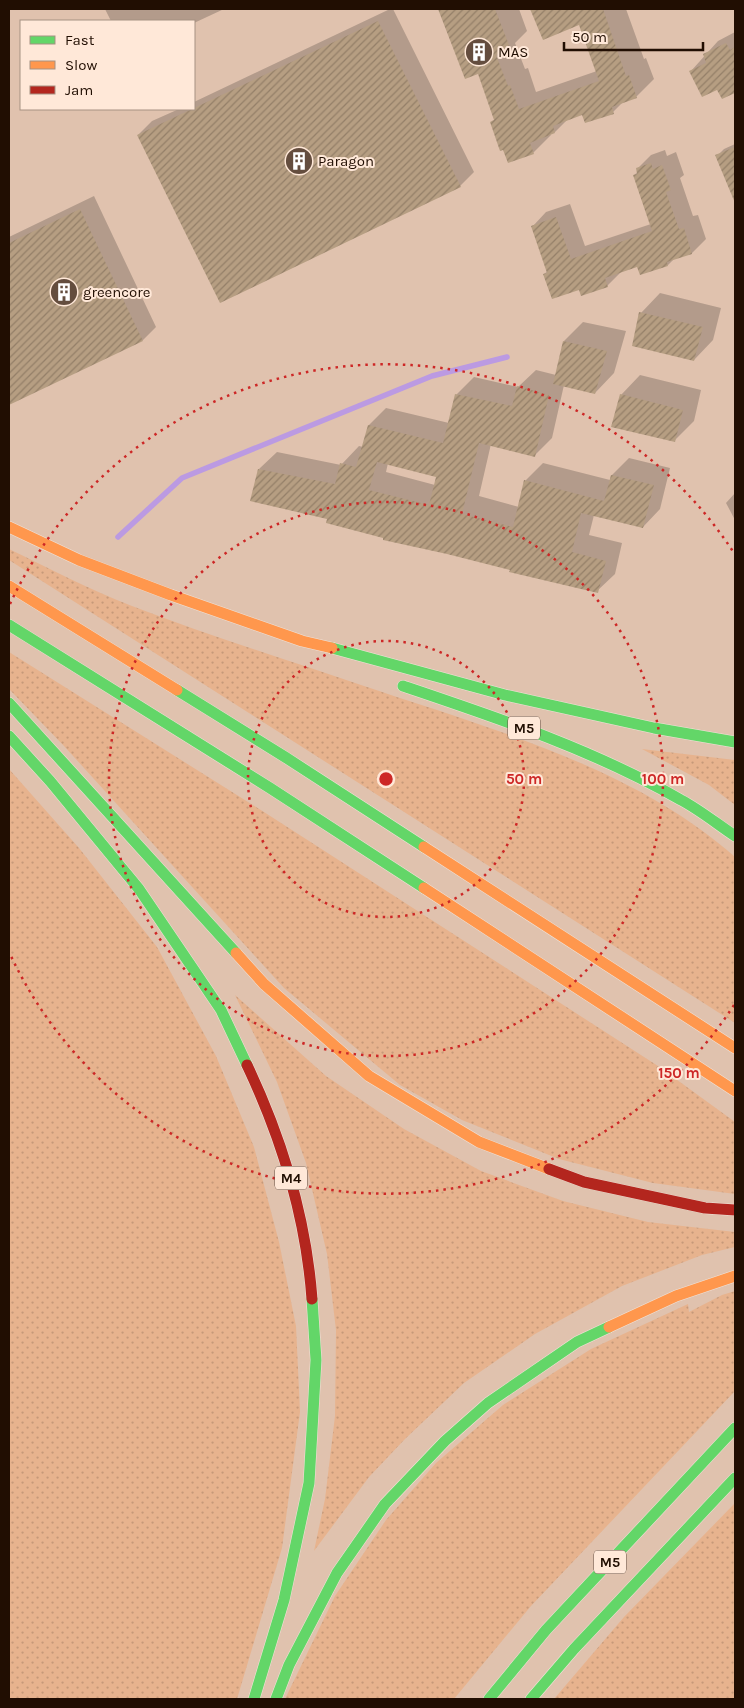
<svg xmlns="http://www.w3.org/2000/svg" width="744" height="1708" viewBox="0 0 744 1708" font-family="Karla,sans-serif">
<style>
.green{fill:url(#green-dots)}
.shadow{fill:#0003;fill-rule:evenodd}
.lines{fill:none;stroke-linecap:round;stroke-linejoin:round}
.stream{stroke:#bb9ae2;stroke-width:5.5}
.building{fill:url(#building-hatch);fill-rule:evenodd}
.fast-casing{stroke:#f1e4db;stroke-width:12}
.slow-casing{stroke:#f1e4db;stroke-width:12}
.jam-casing{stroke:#f1e4db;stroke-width:12}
.fast{stroke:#63d668;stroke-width:11}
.slow{stroke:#ff974d;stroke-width:11}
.jam{stroke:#b3261e;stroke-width:11}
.ring{fill:none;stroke:#cd2726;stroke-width:2.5;stroke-dasharray:2.5 5}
.labels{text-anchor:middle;stroke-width:4;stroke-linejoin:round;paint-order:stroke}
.shield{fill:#ffe8d8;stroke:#644f42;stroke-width:1}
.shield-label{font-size:14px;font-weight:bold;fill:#210e02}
.poi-label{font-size:15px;fill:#210e02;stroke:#ffe8d8;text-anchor:start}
.centre{fill:#cd2726;stroke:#ffe8d8;stroke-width:2.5}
.ring-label{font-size:15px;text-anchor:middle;font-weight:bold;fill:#cd2726;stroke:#ffe8d8;stroke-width:4;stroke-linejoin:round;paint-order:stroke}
</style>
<defs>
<pattern id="green-dots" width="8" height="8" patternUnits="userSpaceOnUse" patternTransform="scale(1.25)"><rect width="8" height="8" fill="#e7b38e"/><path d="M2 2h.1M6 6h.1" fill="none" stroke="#c69979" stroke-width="1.8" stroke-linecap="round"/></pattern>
<pattern id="building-hatch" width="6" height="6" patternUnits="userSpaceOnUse" patternTransform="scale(1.25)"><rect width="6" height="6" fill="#b69e82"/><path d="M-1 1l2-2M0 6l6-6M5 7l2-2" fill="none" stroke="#947f68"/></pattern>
</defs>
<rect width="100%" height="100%" fill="#e0c2ae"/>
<!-- green -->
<path class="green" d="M 9,549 C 49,568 90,590 132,606 C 207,635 285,659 361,685 C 488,728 634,767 735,857 L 735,1023 L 9,560 Z
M 9,652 L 264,812 L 658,1066 L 735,1122 L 735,1194 L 653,1183 L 559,1159 L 462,1120 L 400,1085 L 284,988 L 64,746 L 9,689 Z
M 642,749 L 735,760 L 735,805 L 709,785 Z
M 9,769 L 79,848 L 157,947 L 216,1056 L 254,1147 L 279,1242 L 296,1326 L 300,1412 L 282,1548 L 237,1699 L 9,1699 Z
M 235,995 L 326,1076 L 404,1129 L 481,1171 L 563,1201 L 648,1222 L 735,1232 L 735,1247 L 702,1255 L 622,1286 L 535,1334 L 464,1383 L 405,1439 L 369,1477 L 314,1551 L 325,1499 L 335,1416 L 336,1330 L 327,1254 L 306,1163 L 277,1082 Z
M 735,1291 L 735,1391 L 531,1606 L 454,1699 L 285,1699 L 335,1596 L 386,1520 L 436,1463 L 503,1405 L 591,1349 L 688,1304 L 689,1312 L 722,1295 Z
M 735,1503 L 735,1699 L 554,1699 L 624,1617 Z"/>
<!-- shadow -->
<path class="shadow" d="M 105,9 L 224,9 L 194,23 L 194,21 L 111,21 Z
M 390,9 L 393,9 L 474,172 L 460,186 L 138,135 L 152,121 L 179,109 L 194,109 L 194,102 Z
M 439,9 L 519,9 L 527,31 L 515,43 L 525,69 L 528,68 L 536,92 L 597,71 L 580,24 L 543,38 L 532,9 L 626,9 L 644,59 L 646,58 L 654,79 L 636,97 L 624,101 L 613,112 L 583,113 L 568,119 L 555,132 L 550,134 L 551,135 L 533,153 L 491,122 L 495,119 L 479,72 L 465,77 Z
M 735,32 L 735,91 L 722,97 L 718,88 L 691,71 L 718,41 Z
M 735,144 L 735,201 L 717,156 L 724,149 Z
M 665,150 L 667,156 L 676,152 L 684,175 L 680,178 L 693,216 L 698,215 L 706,239 L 692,253 L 674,259 L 668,265 L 641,274 L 638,266 L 621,272 L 607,286 L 580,288 L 544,274 L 548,271 L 533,226 L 546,212 L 570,204 L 585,246 L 651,224 L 634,175 L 638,172 L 637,169 L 651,155 Z
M 94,196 L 156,327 L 143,340 L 9,404 L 9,237 Z
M 660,293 L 721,308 L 713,340 L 694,360 L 641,313 Z
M 583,322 L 626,331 L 614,373 L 595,393 L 564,385 L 552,438 L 534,456 L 491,444 L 479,496 L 519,507 L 526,480 L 543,463 L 610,480 L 612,475 L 629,458 L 670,468 L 660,509 L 643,527 L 594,515 L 589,535 L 622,543 L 615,574 L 597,591 L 385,537 L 329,518 L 259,469 L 277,452 L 341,465 L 359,446 L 363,447 L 369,425 L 386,408 L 449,423 L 456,395 L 474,377 L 518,387 L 536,370 L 556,375 L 564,341 ZM 388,463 L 437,476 L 435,485 L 386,472 Z
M 640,375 L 701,390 L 694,421 L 675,440 L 621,395 Z
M 735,493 L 735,520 L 726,503 Z"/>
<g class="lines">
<!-- stream -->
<path class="stream" d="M 118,537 L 182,478 L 432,376 L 507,357"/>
</g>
<!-- building -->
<path class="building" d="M 438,9 L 495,9 L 511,50 L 496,55 L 508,86 L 510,85 L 519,109 L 599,81 L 579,25 L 543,40 L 530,9 L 603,9 L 626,76 L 629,75 L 637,98 L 612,107 L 614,114 L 585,123 L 582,115 L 553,126 L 555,133 L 530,143 L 534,154 L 508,163 L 503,150 L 500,151 L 490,122 L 494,120 L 478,74 L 465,79 Z
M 378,21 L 461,187 L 220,303 L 137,135 Z
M 726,43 L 730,50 L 735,47 L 735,93 L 722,99 L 717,90 L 702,97 L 689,71 L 706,63 L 703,54 Z
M 735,147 L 735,203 L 715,155 Z
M 651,163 L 653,169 L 662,165 L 671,190 L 666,192 L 679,229 L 684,228 L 692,254 L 667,262 L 668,266 L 640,275 L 637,267 L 605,278 L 608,287 L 581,296 L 579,290 L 552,299 L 543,274 L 547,273 L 531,226 L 556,217 L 571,259 L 652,231 L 633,175 L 637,174 L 636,168 Z
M 80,209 L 143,341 L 9,405 L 9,243 Z
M 639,312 L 703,327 L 694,361 L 632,346 Z
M 563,341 L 607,351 L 595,394 L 553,384 Z
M 517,386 L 549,395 L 535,457 L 479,443 L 462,514 L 513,527 L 524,480 L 604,501 L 611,475 L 654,485 L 643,528 L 581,513 L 572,552 L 606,561 L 598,593 L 509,572 L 510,570 L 447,554 L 383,540 L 383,538 L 326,523 L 327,519 L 250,501 L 258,469 L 335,484 L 340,463 L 356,467 L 368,425 L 443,443 L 455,394 L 512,406 ZM 377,462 L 436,477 L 429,505 L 369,490 Z
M 620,394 L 683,410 L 675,442 L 611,427 Z"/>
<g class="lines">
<defs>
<path id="fast" d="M 9,625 L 270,788 L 424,888
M 332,648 L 505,695 L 654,728 L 735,742
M 403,686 C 498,718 594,750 681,800 C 700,810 717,824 735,836
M 177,690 L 285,757 L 424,847
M 9,703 L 236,953
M 9,736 L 50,781 L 139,889 L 221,1010 L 247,1065
M 254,1699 L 284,1600 L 309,1483 L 316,1360 L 312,1299
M 276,1699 L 289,1665 L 337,1573 L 385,1504 L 445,1441 L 488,1403 L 577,1342 L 609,1327
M 489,1699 L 546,1630 L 735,1428
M 531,1699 L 574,1649 L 735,1478"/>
<path id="slow" d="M 9,527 L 79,560 L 171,595 L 302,641 L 332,648
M 9,586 L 177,690
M 424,847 L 735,1048
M 424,888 L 735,1091
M 236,953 L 264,984 L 369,1076 L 479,1142 L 549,1169
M 609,1327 L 676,1296 L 735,1276"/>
<path id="jam" d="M 247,1065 C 282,1139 306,1218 312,1299
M 549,1169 L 584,1182 L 705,1208 L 735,1210"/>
</defs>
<!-- fast casing -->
<use href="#fast" class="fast-casing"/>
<!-- slow casing -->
<use href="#slow" class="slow-casing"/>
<!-- jam casing -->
<use href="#jam" class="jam-casing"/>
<!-- fast -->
<use href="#fast" class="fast"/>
<!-- slow -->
<use href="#slow" class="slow"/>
<!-- jam -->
<use href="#jam" class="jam"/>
</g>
<!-- distance rings -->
<g class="ring">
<circle cx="386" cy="779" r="138"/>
<circle cx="386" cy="779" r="277"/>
<path d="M734 1005A415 415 0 0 1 10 954M10 604A415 415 0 0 1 734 553"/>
</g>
<!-- icons -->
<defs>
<symbol id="building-disc" viewBox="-11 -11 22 22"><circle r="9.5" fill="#644d3e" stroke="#ffe8d8"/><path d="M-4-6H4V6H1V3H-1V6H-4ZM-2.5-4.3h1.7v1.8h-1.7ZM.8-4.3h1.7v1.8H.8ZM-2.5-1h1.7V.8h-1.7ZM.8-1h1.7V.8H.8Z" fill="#fff"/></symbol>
</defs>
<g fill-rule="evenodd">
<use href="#building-disc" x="463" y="36" width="32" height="32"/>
<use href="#building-disc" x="283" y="145" width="32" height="32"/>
<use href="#building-disc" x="48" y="276" width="32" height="32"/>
</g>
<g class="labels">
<!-- shield labels -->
<g class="shield">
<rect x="508" y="716.5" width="32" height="23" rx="4"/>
<rect x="275" y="1166.5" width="32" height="23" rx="4"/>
<rect x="594" y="1550.5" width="32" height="23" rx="4"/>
</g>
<g class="shield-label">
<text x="524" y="733">M5</text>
<text x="291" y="1183">M4</text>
<text x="610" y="1567">M5</text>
</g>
<!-- poi labels -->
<g class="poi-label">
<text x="498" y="57">MAS</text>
<text x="318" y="166">Paragon</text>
<text x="83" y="297">greencore</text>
</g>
</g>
<circle cx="386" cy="779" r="8" class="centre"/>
<g class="ring-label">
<text x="524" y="784">50 m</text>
<text x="663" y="784">100 m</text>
<text x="679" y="1078">150 m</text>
</g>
<!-- border -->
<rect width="744" height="1708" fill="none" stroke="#210e02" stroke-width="20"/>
<!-- legend -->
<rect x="20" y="20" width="175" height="90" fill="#ffe8d8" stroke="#a69182"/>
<rect x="30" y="36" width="25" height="8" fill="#63d668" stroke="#a69182"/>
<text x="65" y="45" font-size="15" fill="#210e02">Fast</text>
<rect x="30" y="61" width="25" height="8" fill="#ff974d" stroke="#a69182"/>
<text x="65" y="70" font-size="15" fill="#210e02">Slow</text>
<rect x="30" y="86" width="25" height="8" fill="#b3261e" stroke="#a69182"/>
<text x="65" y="95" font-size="15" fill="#210e02">Jam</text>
<!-- scale -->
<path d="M564 42v8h139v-8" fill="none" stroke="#210e02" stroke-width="2.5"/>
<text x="572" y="42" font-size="15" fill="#210e02" stroke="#ffe8d8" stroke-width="4" paint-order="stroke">50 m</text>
</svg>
